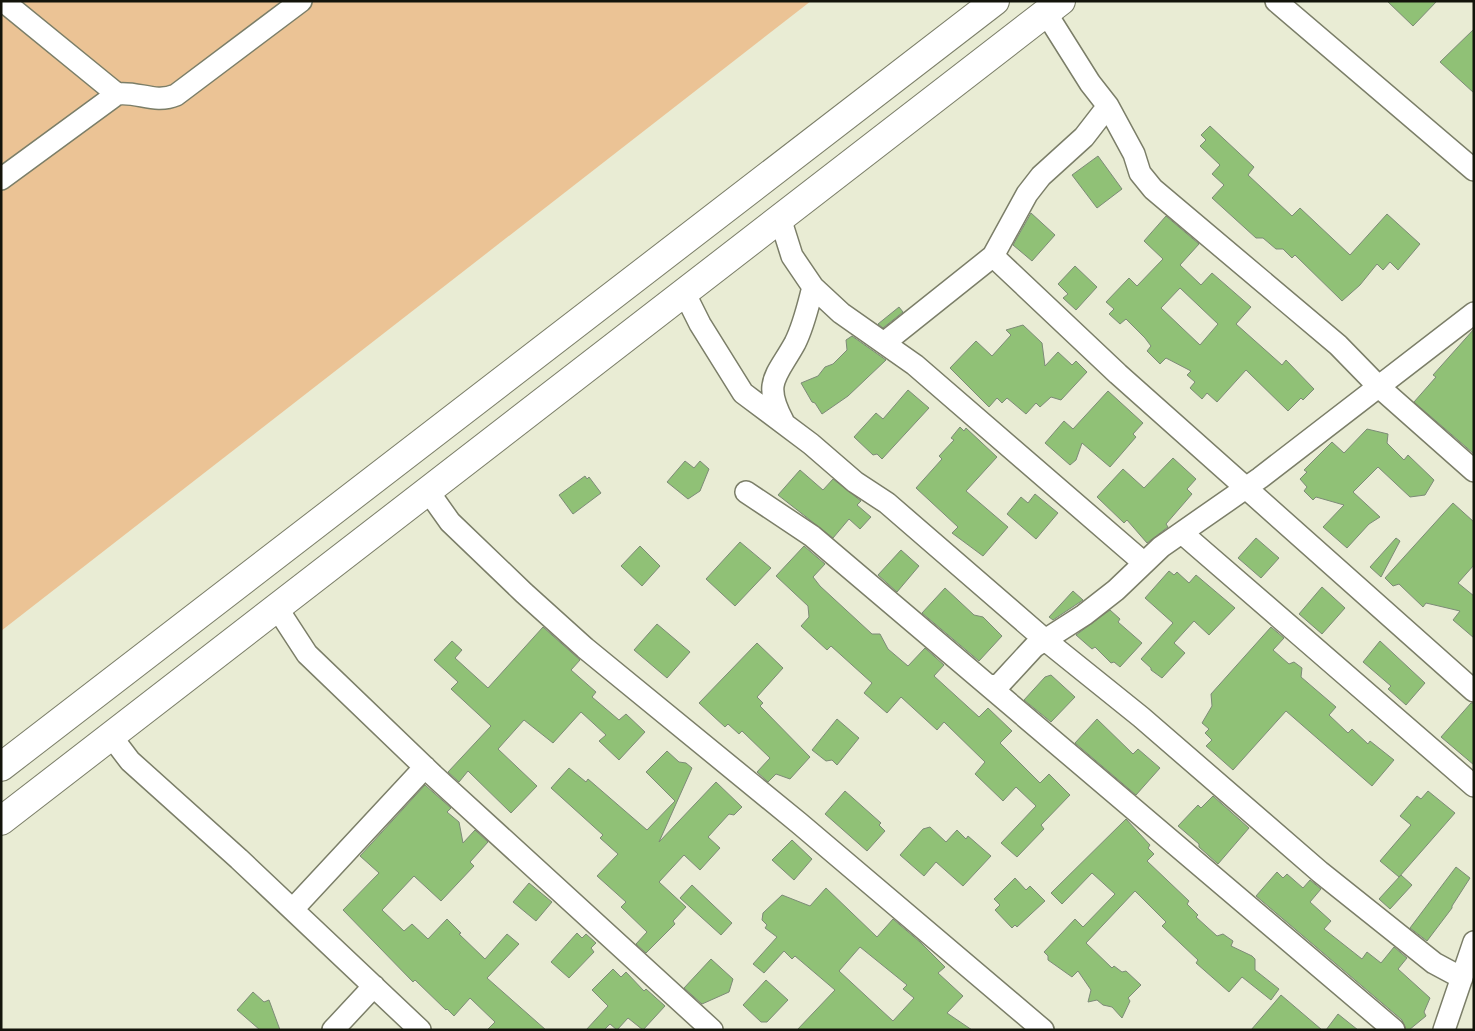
<svg xmlns="http://www.w3.org/2000/svg" width="1475" height="1031" viewBox="0 0 1475 1031" font-family="'DejaVu Sans',sans-serif">
<style>
.green{fill:#ebc395}
.building{fill:#90c176;stroke:#7d8b77;fill-rule:evenodd}
.lines{fill:none;stroke-linecap:round;stroke-linejoin:round}
.minor-casing{stroke:#7b7e68;stroke-width:24}
.highway-casing{stroke:#7b7e68;stroke-width:30}
.minor{stroke:#fff;stroke-width:21}
.highway{stroke:#fff;stroke-width:28}
</style>
<rect width="100%" height="100%" fill="#e9ecd4"/>
<!-- green -->
<path class="green" d="M 1,1 L 811,1 L 1,631 Z"/>
<!-- building -->
<path class="building" d="M 1387,1 L 1437,1 L 1413,26 Z
M 1474,29 L 1474,93 L 1440,62 Z
M 1210,126 L 1254,167 L 1248,175 L 1292,216 L 1300,208 L 1350,255 L 1387,214 L 1420,244 L 1398,270 L 1390,262 L 1383,270 L 1377,264 L 1360,285 L 1342,301 L 1295,255 L 1292,258 L 1283,249 L 1276,249 L 1263,238 L 1256,238 L 1212,198 L 1224,185 L 1212,174 L 1220,165 L 1200,146 L 1206,140 L 1201,135 Z
M 1098,156 L 1122,189 L 1097,208 L 1072,175 Z
M 1031,213 L 1055,235 L 1032,261 L 1013,245 Z
M 1166,216 L 1199,244 L 1180,265 L 1201,285 L 1212,273 L 1251,307 L 1236,324 L 1282,365 L 1286,360 L 1314,389 L 1303,400 L 1301,398 L 1288,411 L 1246,370 L 1217,402 L 1207,393 L 1202,399 L 1190,388 L 1195,382 L 1187,375 L 1191,371 L 1166,358 L 1160,364 L 1147,351 L 1151,346 L 1145,338 L 1126,319 L 1120,324 L 1109,314 L 1114,309 L 1106,302 L 1129,278 L 1137,286 L 1163,259 L 1144,241 ZM 1180,288 L 1218,324 L 1200,345 L 1161,308 Z
M 1075,266 L 1097,287 L 1076,310 L 1063,298 L 1068,294 L 1058,284 Z
M 899,307 L 903,312 L 883,328 L 878,324 Z
M 1023,325 L 1042,343 L 1045,366 L 1058,352 L 1072,365 L 1076,361 L 1087,372 L 1061,400 L 1051,397 L 1040,407 L 1036,403 L 1026,414 L 1007,398 L 1002,403 L 997,398 L 989,407 L 950,368 L 976,341 L 992,356 L 1011,335 L 1006,330 Z
M 1474,329 L 1474,454 L 1414,402 L 1436,377 L 1433,375 Z
M 852,336 L 886,360 L 848,396 L 822,414 L 815,403 L 812,402 L 801,383 L 818,376 L 825,367 L 833,364 L 847,350 L 846,340 Z
M 908,390 L 929,408 L 882,459 L 877,454 L 873,455 L 854,437 L 876,413 L 883,419 Z
M 1108,391 L 1143,423 L 1133,434 L 1136,437 L 1110,467 L 1082,443 L 1076,460 L 1070,465 L 1045,443 L 1064,421 L 1073,429 Z
M 960,427 L 964,431 L 966,428 L 997,457 L 966,491 L 1008,527 L 983,556 L 952,533 L 958,527 L 916,488 L 942,459 L 939,456 L 954,440 L 951,438 Z
M 1367,429 L 1388,434 L 1387,443 L 1404,460 L 1408,455 L 1434,480 L 1425,495 L 1410,497 L 1378,467 L 1353,492 L 1380,517 L 1369,524 L 1347,548 L 1323,527 L 1344,505 L 1316,497 L 1313,500 L 1304,491 L 1307,487 L 1300,479 L 1307,472 L 1304,470 L 1332,442 L 1344,453 Z
M 1173,458 L 1196,479 L 1187,489 L 1192,494 L 1166,524 L 1168,527 L 1147,543 L 1127,520 L 1124,523 L 1097,497 L 1123,469 L 1144,488 Z
M 685,461 L 694,468 L 700,461 L 709,469 L 700,491 L 688,499 L 667,482 Z
M 800,470 L 823,490 L 833,479 L 861,501 L 857,505 L 871,517 L 860,529 L 849,519 L 833,538 L 778,495 Z
M 585,476 L 587,479 L 589,477 L 601,493 L 573,514 L 559,495 Z
M 1035,494 L 1058,513 L 1036,539 L 1007,514 L 1021,497 L 1028,503 Z
M 1453,503 L 1474,522 L 1474,565 L 1458,583 L 1474,596 L 1474,638 L 1453,620 L 1460,611 L 1426,603 L 1423,607 L 1399,584 L 1393,586 L 1385,578 Z
M 1256,538 L 1279,558 L 1261,578 L 1238,558 Z
M 1396,538 L 1400,541 L 1381,577 L 1370,567 Z
M 740,542 L 771,568 L 735,606 L 706,579 Z
M 640,546 L 660,566 L 642,586 L 621,566 Z
M 804,546 L 825,564 L 813,577 L 820,586 L 872,634 L 880,634 L 888,649 L 908,666 L 925,648 L 944,665 L 934,676 L 979,717 L 988,708 L 1012,731 L 1000,743 L 1040,783 L 1049,774 L 1070,795 L 1041,825 L 1044,829 L 1017,857 L 1001,843 L 1036,806 L 1016,787 L 1003,801 L 975,774 L 985,762 L 944,722 L 937,730 L 901,697 L 887,713 L 864,693 L 872,683 L 831,646 L 827,650 L 801,626 L 809,617 L 808,606 L 776,576 Z
M 901,550 L 919,566 L 897,592 L 878,575 Z
M 1169,571 L 1174,575 L 1177,572 L 1189,583 L 1196,575 L 1235,608 L 1209,635 L 1194,621 L 1174,643 L 1185,653 L 1162,678 L 1151,670 L 1151,668 L 1141,659 L 1173,623 L 1145,598 Z
M 1322,587 L 1345,608 L 1322,634 L 1299,614 Z
M 945,588 L 974,615 L 983,617 L 1002,636 L 979,661 L 922,613 Z
M 1073,591 L 1083,600 L 1053,620 L 1049,617 Z
M 1110,610 L 1120,619 L 1118,622 L 1142,643 L 1120,667 L 1114,662 L 1111,663 L 1095,647 L 1092,649 L 1076,635 Z
M 657,624 L 690,652 L 667,678 L 634,650 Z
M 543,627 L 580,660 L 571,670 L 596,692 L 592,697 L 619,720 L 626,714 L 645,732 L 619,760 L 599,741 L 606,735 L 581,712 L 553,743 L 524,720 L 498,749 L 537,786 L 511,813 L 468,771 L 459,782 L 448,772 L 491,726 L 451,689 L 458,682 L 434,660 L 452,641 L 462,650 L 455,658 L 488,688 Z
M 1271,627 L 1284,638 L 1273,650 L 1289,664 L 1294,662 L 1302,668 L 1301,677 L 1336,707 L 1329,715 L 1348,733 L 1352,729 L 1368,744 L 1370,741 L 1394,760 L 1372,786 L 1286,711 L 1233,770 L 1206,746 L 1212,740 L 1205,733 L 1209,729 L 1202,723 L 1212,706 L 1211,694 Z
M 1380,641 L 1425,683 L 1406,705 L 1388,689 L 1391,686 L 1363,662 Z
M 757,643 L 783,668 L 757,697 L 763,703 L 760,706 L 810,757 L 790,779 L 776,774 L 768,782 L 757,772 L 770,758 L 742,731 L 739,734 L 728,724 L 725,727 L 699,703 Z
M 1051,675 L 1075,697 L 1051,722 L 1024,700 L 1045,677 Z
M 1471,703 L 1474,703 L 1474,765 L 1441,737 Z
M 837,719 L 859,738 L 837,765 L 832,760 L 826,761 L 812,750 Z
M 1097,719 L 1133,754 L 1138,749 L 1160,768 L 1136,795 L 1075,743 Z
M 667,751 L 679,762 L 686,763 L 692,768 L 659,842 L 716,782 L 742,807 L 734,815 L 729,814 L 708,837 L 720,848 L 700,870 L 684,855 L 659,882 L 686,907 L 673,921 L 675,924 L 646,953 L 636,944 L 647,932 L 621,907 L 626,902 L 597,876 L 618,854 L 600,838 L 603,835 L 551,788 L 569,768 L 586,782 L 588,779 L 647,830 L 675,801 L 646,772 Z
M 425,785 L 451,808 L 447,812 L 459,822 L 463,843 L 475,830 L 488,842 L 470,862 L 474,866 L 441,901 L 414,876 L 382,910 L 404,931 L 412,924 L 428,939 L 447,919 L 461,933 L 459,934 L 485,959 L 507,934 L 519,944 L 487,978 L 546,1030 L 487,1030 L 495,1022 L 470,998 L 454,1016 L 447,1009 L 446,1010 L 415,980 L 413,982 L 343,910 L 379,873 L 360,856 Z
M 845,791 L 881,823 L 879,825 L 885,831 L 867,851 L 825,814 Z
M 1428,791 L 1455,813 L 1399,877 L 1380,861 L 1411,825 L 1400,816 L 1417,796 L 1421,799 Z
M 1213,796 L 1249,828 L 1218,864 L 1199,847 L 1199,844 L 1178,826 L 1198,805 L 1201,808 Z
M 1126,819 L 1150,845 L 1148,848 L 1154,854 L 1147,861 L 1189,901 L 1187,904 L 1198,915 L 1196,917 L 1217,936 L 1223,934 L 1233,941 L 1231,946 L 1252,956 L 1255,959 L 1255,970 L 1279,989 L 1271,1000 L 1242,977 L 1229,992 L 1196,963 L 1198,960 L 1162,926 L 1166,922 L 1135,891 L 1086,943 L 1112,968 L 1114,966 L 1122,972 L 1126,971 L 1141,985 L 1128,998 L 1130,1001 L 1122,1018 L 1112,1007 L 1103,1005 L 1097,1000 L 1088,1002 L 1091,990 L 1078,971 L 1072,977 L 1048,960 L 1048,956 L 1044,952 L 1075,919 L 1083,927 L 1115,894 L 1092,873 L 1062,904 L 1051,893 Z
M 930,827 L 946,842 L 957,830 L 966,839 L 968,836 L 991,856 L 963,886 L 936,862 L 924,876 L 900,855 L 923,829 Z
M 792,840 L 812,859 L 794,880 L 772,860 Z
M 1456,867 L 1470,878 L 1452,906 L 1452,908 L 1427,941 L 1410,928 Z
M 1277,872 L 1283,878 L 1287,874 L 1303,888 L 1310,880 L 1321,889 L 1310,902 L 1331,921 L 1324,929 L 1362,959 L 1367,952 L 1381,963 L 1394,947 L 1407,958 L 1398,969 L 1430,998 L 1424,1012 L 1426,1016 L 1409,1030 L 1406,1030 L 1402,1020 L 1256,896 Z
M 1401,875 L 1412,885 L 1390,909 L 1379,899 Z
M 1015,878 L 1026,890 L 1030,886 L 1045,901 L 1017,927 L 1015,925 L 1012,928 L 995,910 L 1000,905 L 994,899 Z
M 529,883 L 552,902 L 536,921 L 513,902 Z
M 692,885 L 732,923 L 721,935 L 680,898 Z
M 826,888 L 877,937 L 893,919 L 920,942 L 945,967 L 938,973 L 963,996 L 947,1013 L 972,1030 L 797,1030 L 835,990 L 795,956 L 792,959 L 784,951 L 764,973 L 753,964 L 777,937 L 765,928 L 767,925 L 762,920 L 763,913 L 782,895 L 810,906 ZM 860,947 L 907,985 L 903,989 L 914,998 L 893,1021 L 839,971 Z
M 577,933 L 582,938 L 586,934 L 596,943 L 591,948 L 594,952 L 569,978 L 551,962 Z
M 711,959 L 733,979 L 729,992 L 702,1004 L 684,988 Z
M 613,969 L 621,977 L 626,972 L 644,991 L 646,989 L 665,1006 L 643,1030 L 628,1018 L 617,1030 L 610,1024 L 604,1030 L 586,1030 L 608,1006 L 592,990 Z
M 766,980 L 788,1000 L 767,1022 L 761,1022 L 743,1005 Z
M 253,992 L 264,1002 L 269,1000 L 280,1030 L 260,1030 L 237,1010 Z
M 1281,995 L 1322,1030 L 1251,1030 Z
M 1338,1014 L 1358,1030 L 1326,1030 Z"/>
<g class="lines">
<defs>
<path id="minor" d="M 3,1 L 117,94
M 1276,1 L 1474,170
M 1046,13 L 1090,83 L 1108,106 L 1134,154 L 1140,173 L 1153,189 L 1338,345 L 1378,386 L 1474,471
M 1,179 L 117,94 C 138,91 155,104 176,95 L 301,1
M 780,218 L 792,256 L 813,287 C 808,306 804,325 795,343 C 777,376 762,382 783,421
M 993,256 L 1118,374 L 1474,691
M 813,287 L 841,313 L 915,365 L 1144,563
M 684,292 L 700,324 L 743,393 L 811,444 L 855,482 L 887,503 L 1044,639 L 1141,717 L 1320,872 L 1434,963 L 1462,978
M 884,343 L 993,256 L 1027,194 L 1041,176 L 1084,137 L 1108,106
M 428,491 L 450,522 L 524,593 L 585,648 L 799,823 L 1043,1030
M 746,492 L 812,536 L 1394,1030
M 1182,533 L 1474,786
M 277,608 L 307,654 L 433,775 L 712,1030
M 988,685 L 998,686 L 1034,647 L 1084,615 L 1116,590 L 1161,547 L 1260,478 L 1474,313
M 111,736 L 130,761 L 239,859 L 420,1030
M 293,909 L 425,767
M 333,1030 L 374,986
M 1444,1030 L 1474,942"/>
<path id="highway" d="M 1,767 L 995,1
M 1,821 L 1061,1"/>
</defs>
<!-- minor casing -->
<use href="#minor" class="minor-casing"/>
<!-- highway casing -->
<use href="#highway" class="highway-casing"/>
<!-- minor -->
<use href="#minor" class="minor"/>
<!-- highway -->
<use href="#highway" class="highway"/>
</g>
<!-- border -->
<rect width="1475" height="1031" fill="none" stroke="#13140b" stroke-width="5"/>
</svg>
